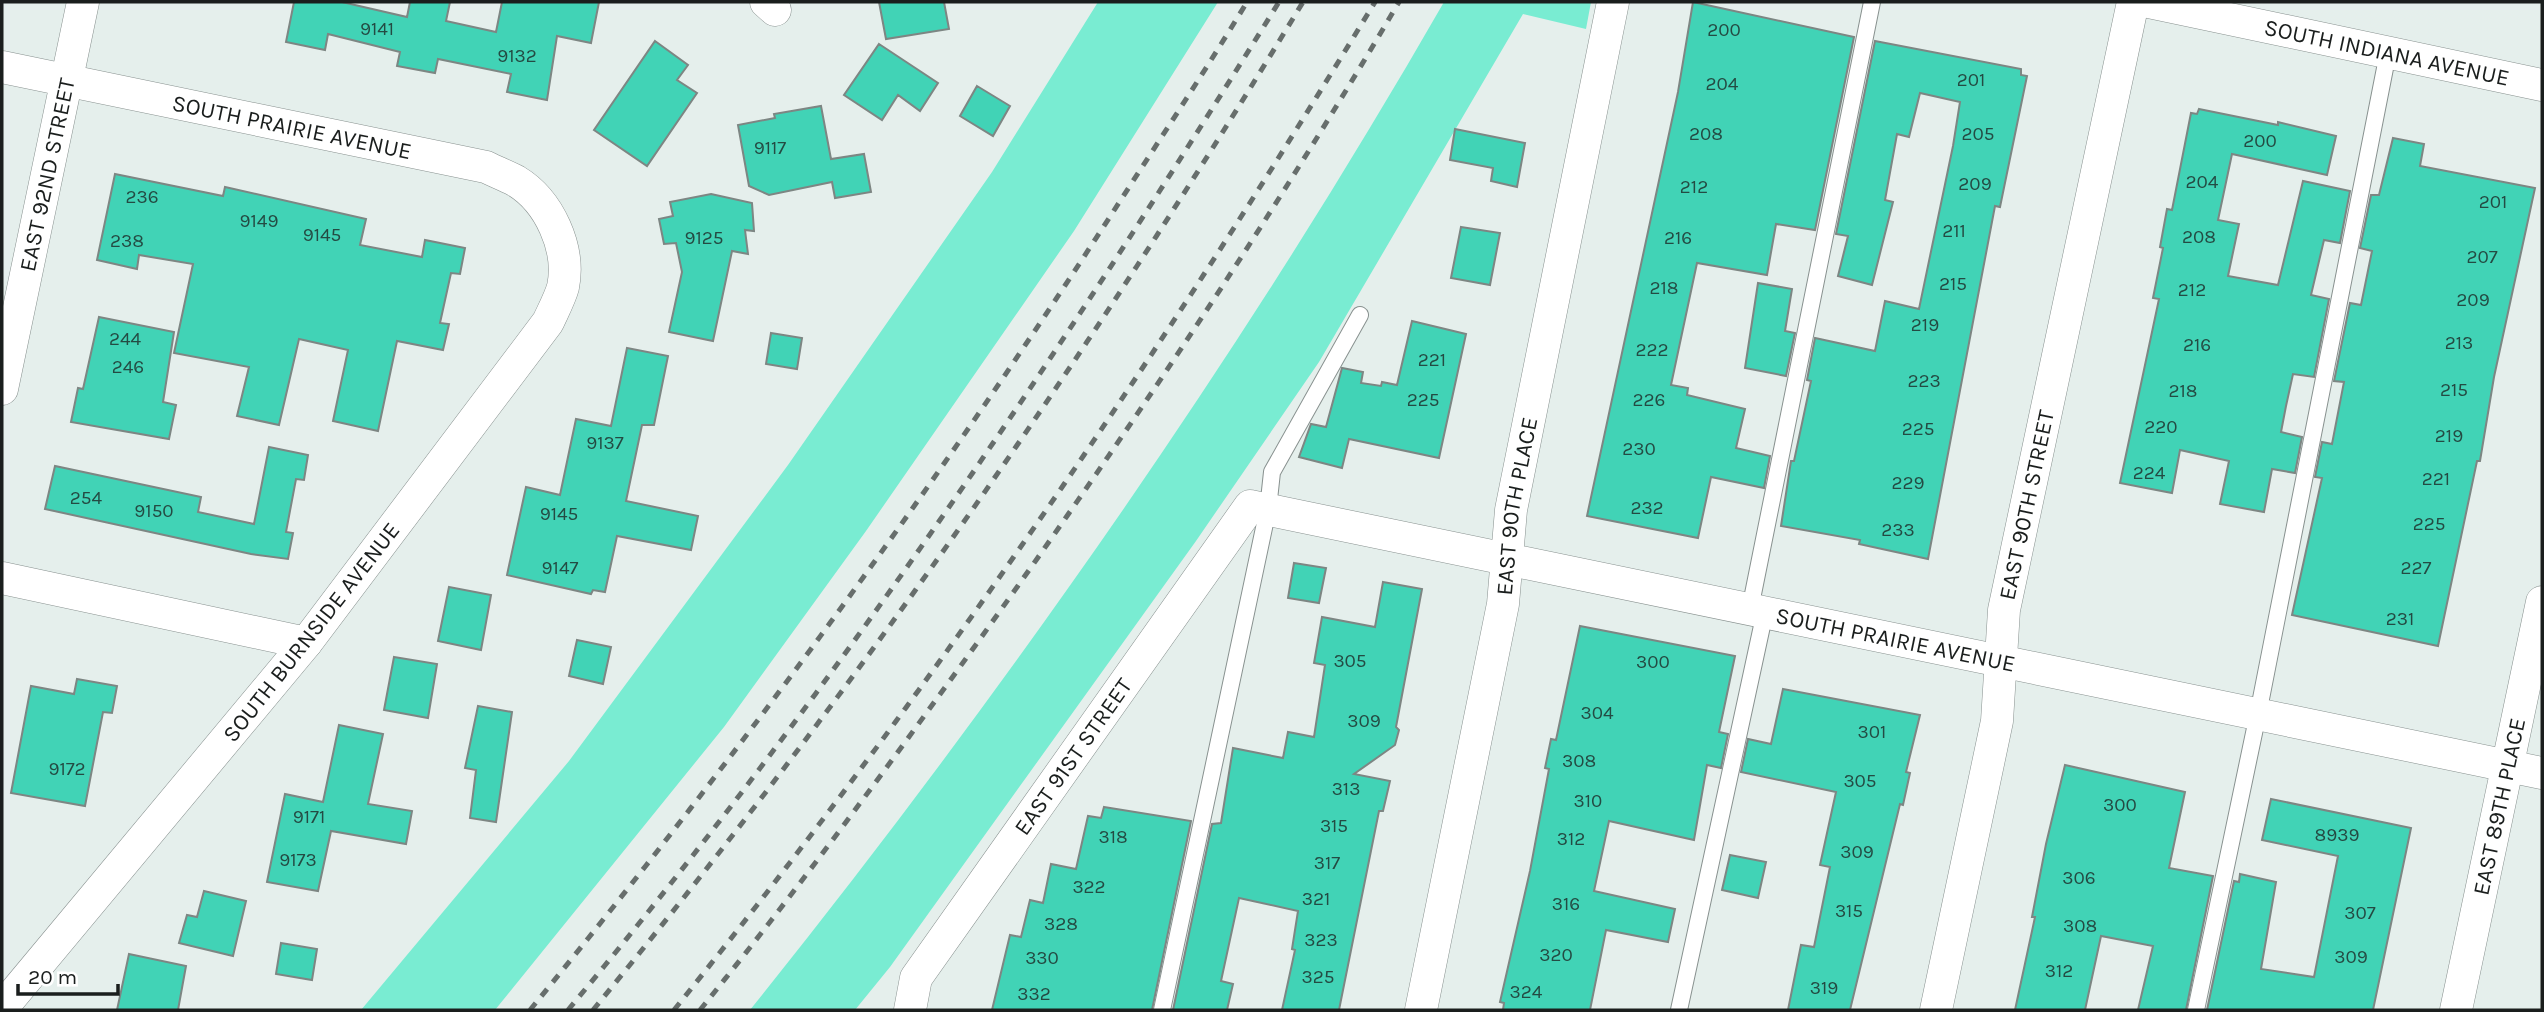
<svg xmlns="http://www.w3.org/2000/svg" width="2544" height="1012" viewBox="0 0 2544 1012" font-family="Karla,sans-serif">
<style>
.green{fill:#79ecd2}
.building{fill:#41d3b6;stroke:#7d8683;stroke-width:2}
.lines{fill:none;stroke-linecap:round;stroke-linejoin:round}
.lane-casing{stroke:#88918f;stroke-width:18}
.street-casing{stroke:#88918f;stroke-width:33}
.lane{stroke:#fff;stroke-width:16}
.street{stroke:#fff;stroke-width:32}
.rail{stroke:#676e6c;stroke-width:5;stroke-dasharray:9 9;stroke-linecap:butt}
.labels{text-anchor:middle;stroke-width:6;stroke-linejoin:round;paint-order:stroke}
.number-label{font-size:19px;fill:#244b43}
.street-label{font-size:23px;fill:#1a1e1d;stroke:#fff}
</style>
<rect width="100%" height="100%" fill="#e5efec"/>
<!-- green -->
<path class="green" d="M 1098,2 L 1218,2 L 1074,231 L 866,531 L 724,727 L 495,1010 L 361,1010 L 569,761 L 788,465 L 992,172 Z
M 1444,2 L 1591,2 L 1586,29 L 1523,14 L 1319,362 L 1196,541 L 890,967 L 855,1010 L 750,1010 C 1004,693 1242,354 1444,2 Z"/>
<!-- building -->
<path class="building" d="M 294,2 L 342,2 L 407,17 L 410,2 L 450,2 L 446,21 L 496,32 L 502,2 L 599,2 L 591,43 L 557,36 L 547,100 L 507,92 L 511,74 L 438,59 L 435,73 L 397,66 L 400,52 L 328,34 L 325,50 L 286,42 Z
M 879,2 L 944,2 L 949,29 L 886,39 Z
M 1693,2 L 1854,37 L 1815,230 L 1776,224 L 1767,275 L 1697,263 L 1671,385 L 1688,388 L 1687,395 L 1745,409 L 1736,448 L 1770,456 L 1764,488 L 1711,477 L 1698,538 L 1587,516 L 1678,92 Z
M 655,41 L 688,65 L 677,80 L 697,93 L 647,166 L 594,130 Z
M 1875,41 L 2021,69 L 2021,75 L 2027,76 L 2000,207 L 1995,206 L 1928,559 L 1859,544 L 1860,540 L 1781,526 L 1791,461 L 1794,461 L 1811,381 L 1807,380 L 1815,338 L 1875,351 L 1885,301 L 1919,309 L 1953,146 L 1960,102 L 1920,93 L 1909,137 L 1897,134 L 1885,200 L 1893,202 L 1872,285 L 1838,276 L 1848,236 L 1836,234 Z
M 879,44 L 938,83 L 920,111 L 898,95 L 882,120 L 844,95 Z
M 977,86 L 1010,106 L 993,136 L 960,116 Z
M 821,106 L 831,159 L 864,154 L 871,192 L 835,198 L 832,182 L 769,195 L 749,186 L 738,125 L 775,118 L 774,114 Z
M 2199,109 L 2278,125 L 2278,122 L 2336,136 L 2327,175 L 2232,154 L 2218,220 L 2239,224 L 2228,276 L 2278,285 L 2303,181 L 2350,191 L 2340,243 L 2324,240 L 2311,295 L 2329,299 L 2314,377 L 2293,374 L 2286,406 L 2281,432 L 2302,437 L 2295,473 L 2272,469 L 2264,512 L 2220,504 L 2229,461 L 2180,450 L 2172,493 L 2120,483 L 2159,299 L 2153,298 L 2163,248 L 2160,247 L 2167,209 L 2172,210 L 2191,113 L 2197,114 Z
M 1455,129 L 1525,143 L 1517,187 L 1491,181 L 1493,168 L 1450,160 Z
M 2393,138 L 2424,144 L 2420,166 L 2535,188 L 2494,377 L 2480,461 L 2477,461 L 2438,646 L 2292,615 L 2322,478 L 2315,477 L 2322,442 L 2332,444 L 2344,382 L 2334,381 L 2350,303 L 2361,305 L 2372,251 L 2360,248 L 2371,195 L 2379,195 Z
M 115,174 L 223,196 L 225,187 L 366,219 L 360,245 L 422,257 L 425,240 L 465,248 L 460,274 L 451,273 L 440,323 L 449,324 L 443,350 L 397,341 L 378,431 L 333,421 L 348,350 L 299,339 L 279,425 L 237,416 L 249,367 L 174,353 L 193,264 L 139,255 L 137,269 L 97,260 Z
M 711,194 L 752,203 L 754,231 L 745,230 L 748,254 L 732,251 L 713,341 L 669,332 L 682,272 L 676,243 L 664,244 L 659,219 L 673,216 L 670,202 Z
M 1461,227 L 1500,233 L 1490,285 L 1451,278 Z
M 1758,283 L 1792,289 L 1785,331 L 1795,333 L 1786,376 L 1745,368 Z
M 99,317 L 174,332 L 163,402 L 176,405 L 169,439 L 71,422 L 78,388 L 83,389 Z
M 1412,321 L 1466,334 L 1439,458 L 1349,439 L 1342,468 L 1299,457 L 1311,424 L 1326,427 L 1342,368 L 1363,372 L 1361,383 L 1381,386 L 1382,382 L 1397,385 Z
M 771,333 L 802,338 L 797,369 L 766,364 Z
M 627,348 L 668,356 L 654,425 L 642,425 L 626,501 L 698,516 L 691,550 L 617,536 L 605,592 L 593,590 L 591,594 L 507,575 L 526,487 L 560,495 L 576,419 L 611,426 Z
M 269,447 L 308,455 L 304,480 L 296,479 L 286,532 L 293,533 L 288,559 L 251,554 L 45,509 L 55,466 L 201,497 L 198,512 L 254,524 Z
M 1294,563 L 1326,568 L 1319,603 L 1288,598 Z
M 1383,582 L 1422,589 L 1396,727 L 1399,730 L 1395,745 L 1354,774 L 1390,781 L 1383,811 L 1379,811 L 1339,1010 L 1282,1010 L 1295,950 L 1292,949 L 1298,911 L 1239,898 L 1221,981 L 1233,984 L 1227,1010 L 1173,1010 L 1212,824 L 1221,823 L 1233,748 L 1283,758 L 1288,732 L 1314,737 L 1325,665 L 1314,663 L 1322,617 L 1375,627 Z
M 449,587 L 491,595 L 481,650 L 438,641 Z
M 1580,626 L 1735,656 L 1719,732 L 1728,734 L 1721,768 L 1707,765 L 1694,840 L 1609,821 L 1594,891 L 1675,909 L 1668,942 L 1606,930 L 1590,1010 L 1503,1010 L 1504,1003 L 1500,1002 L 1530,871 L 1549,769 L 1545,768 L 1551,739 L 1556,740 Z
M 577,640 L 611,647 L 603,684 L 569,676 Z
M 394,657 L 437,664 L 428,718 L 384,710 Z
M 77,679 L 117,686 L 112,713 L 103,712 L 85,806 L 11,793 L 31,686 L 74,694 Z
M 1783,689 L 1920,715 L 1906,772 L 1910,773 L 1903,805 L 1900,804 L 1850,1010 L 1788,1010 L 1801,945 L 1814,947 L 1830,867 L 1820,865 L 1836,792 L 1741,772 L 1748,739 L 1771,744 Z
M 478,706 L 512,712 L 496,822 L 470,818 L 476,770 L 465,768 Z
M 339,725 L 383,734 L 368,804 L 412,811 L 406,844 L 331,831 L 318,891 L 267,882 L 285,794 L 323,802 Z
M 2065,765 L 2185,792 L 2169,868 L 2213,876 L 2186,1010 L 2138,1010 L 2153,946 L 2101,936 L 2085,1010 L 2015,1010 L 2035,917 L 2032,917 L 2046,844 Z
M 2271,799 L 2411,828 L 2373,1010 L 2207,1010 L 2234,881 L 2239,882 L 2240,874 L 2276,882 L 2261,969 L 2314,977 L 2338,856 L 2262,840 Z
M 1104,807 L 1191,821 L 1152,1010 L 992,1010 L 1010,935 L 1021,937 L 1030,900 L 1043,903 L 1051,864 L 1076,869 L 1088,816 L 1101,818 Z
M 1730,855 L 1766,862 L 1758,898 L 1722,890 Z
M 204,891 L 246,901 L 233,956 L 179,943 L 187,915 L 197,917 Z
M 281,943 L 317,949 L 312,980 L 276,974 Z
M 129,954 L 186,966 L 178,1010 L 117,1010 Z"/>
<g class="lines">
<defs>
<path id="lane" d="M 1750,609 L 1872,2
M 1162,1010 L 1268,509 L 1272,472 L 1360,315
M 1679,1010 L 1765,612
M 2196,1010 L 2258,714 L 2388,53"/>
<g id="street">
<path d="M 766,2 L 775,10"/>
<path id="s1" d="M 2149,2 L 2542,85"/>
<path id="s2" d="M 2,67 L 486,167 C 496,172 507,176 516,181 C 549,201 571,248 563,287 C 560,298 553,311 548,322 L 306,643 L 2,1008"/>
<path id="s3" d="M 2,389 L 83,2"/>
<path d="M 2,578 L 306,643"/>
<path id="s4" d="M 910,1010 L 916,978 L 1250,506 L 2542,773"/>
<path id="s5" d="M 1421,1010 L 1503,604 L 1511,510 L 1613,2"/>
<path id="s6" d="M 1936,1010 L 1997,721 L 2004,610 L 2133,2"/>
<path id="s7" d="M 2456,1010 L 2542,602"/>
</g>
</defs>
<!-- lane casing -->
<use href="#lane" class="lane-casing"/>
<!-- street casing -->
<use href="#street" class="street-casing"/>
<!-- lane -->
<use href="#lane" class="lane"/>
<!-- street -->
<use href="#street" class="street"/>
<!-- rail -->
<path class="rail" d="M 530,1010 C 739,755 934,489 1113,212 C 1158,142 1204,73 1247,2
M 568,1010 C 832,694 1062,351 1279,2
M 593,1010 C 854,693 1090,353 1303,2
M 674,1010 C 931,691 1162,352 1375,2
M 700,1010 C 796,892 886,769 975,646 C 1125,437 1269,223 1399,2"/>
</g>
<g class="labels">
<!-- number labels -->
<g class="number-label">
<text x="377" y="35">9141</text>
<text x="1724" y="36">200</text>
<text x="517" y="62">9132</text>
<text x="1971" y="86">201</text>
<text x="1722" y="90">204</text>
<text x="1706" y="140">208</text>
<text x="1978" y="140">205</text>
<text x="2260" y="147">200</text>
<text x="770" y="154">9117</text>
<text x="2202" y="188">204</text>
<text x="1975" y="190">209</text>
<text x="1694" y="193">212</text>
<text x="142" y="203">236</text>
<text x="2493" y="208">201</text>
<text x="259" y="227">9149</text>
<text x="1954" y="237">211</text>
<text x="322" y="241">9145</text>
<text x="2199" y="243">208</text>
<text x="704" y="244">9125</text>
<text x="1678" y="244">216</text>
<text x="127" y="247">238</text>
<text x="2482" y="263">207</text>
<text x="1953" y="290">215</text>
<text x="1664" y="294">218</text>
<text x="2192" y="296">212</text>
<text x="2473" y="306">209</text>
<text x="1925" y="331">219</text>
<text x="125" y="345">244</text>
<text x="2459" y="349">213</text>
<text x="2197" y="351">216</text>
<text x="1652" y="356">222</text>
<text x="1432" y="366">221</text>
<text x="128" y="373">246</text>
<text x="1924" y="387">223</text>
<text x="2454" y="396">215</text>
<text x="2183" y="397">218</text>
<text x="1423" y="406">225</text>
<text x="1649" y="406">226</text>
<text x="2161" y="433">220</text>
<text x="1918" y="435">225</text>
<text x="2449" y="442">219</text>
<text x="605" y="449">9137</text>
<text x="1639" y="455">230</text>
<text x="2149" y="479">224</text>
<text x="2436" y="485">221</text>
<text x="1908" y="489">229</text>
<text x="86" y="504">254</text>
<text x="1647" y="514">232</text>
<text x="154" y="517">9150</text>
<text x="559" y="520">9145</text>
<text x="2429" y="530">225</text>
<text x="1898" y="536">233</text>
<text x="560" y="574">9147</text>
<text x="2416" y="574">227</text>
<text x="2400" y="625">231</text>
<text x="1350" y="667">305</text>
<text x="1653" y="668">300</text>
<text x="1597" y="719">304</text>
<text x="1364" y="727">309</text>
<text x="1872" y="738">301</text>
<text x="1579" y="767">308</text>
<text x="67" y="775">9172</text>
<text x="1860" y="787">305</text>
<text x="1346" y="795">313</text>
<text x="1588" y="807">310</text>
<text x="2120" y="811">300</text>
<text x="309" y="823">9171</text>
<text x="1334" y="832">315</text>
<text x="2337" y="841">8939</text>
<text x="1113" y="843">318</text>
<text x="1571" y="845">312</text>
<text x="1857" y="858">309</text>
<text x="298" y="866">9173</text>
<text x="1327" y="869">317</text>
<text x="2079" y="884">306</text>
<text x="1089" y="893">322</text>
<text x="1316" y="905">321</text>
<text x="1566" y="910">316</text>
<text x="1849" y="917">315</text>
<text x="2360" y="919">307</text>
<text x="1061" y="930">328</text>
<text x="2080" y="932">308</text>
<text x="1321" y="946">323</text>
<text x="1556" y="961">320</text>
<text x="2351" y="963">309</text>
<text x="1042" y="964">330</text>
<text x="2059" y="977">312</text>
<text x="1318" y="983">325</text>
<text x="1824" y="994">319</text>
<text x="1526" y="998">324</text>
<text x="1034" y="1000">332</text>
</g>
<!-- street labels -->
<g class="street-label">
<text dy="8" stroke="none"><textPath href="#s1" startOffset="243">SOUTH INDIANA AVENUE</textPath></text>
<text dy="8" stroke="none"><textPath href="#s2" startOffset="296">SOUTH PRAIRIE AVENUE</textPath></text>
<text dy="8" stroke="none"><textPath href="#s3" startOffset="219">EAST 92ND STREET</textPath></text>
<text dy="8" stroke="none"><textPath href="#s6" startOffset="514">EAST 90TH STREET</textPath></text>
<text dy="8" stroke="none"><textPath href="#s5" startOffset="513">EAST 90TH PLACE</textPath></text>
<text transform="translate(311 632) rotate(-52)" y="8">SOUTH BURNSIDE AVENUE</text>
<text dy="8" stroke="none"><textPath href="#s4" startOffset="1270">SOUTH PRAIRIE AVENUE</textPath></text>
<text dy="8" stroke="none"><textPath href="#s4" startOffset="304">EAST 91ST STREET</textPath></text>
<text dy="8" stroke="none"><textPath href="#s7" startOffset="208">EAST 89TH PLACE</textPath></text>
</g>
</g>
<!-- border -->
<rect width="2544" height="1012" fill="none" stroke="#1a1e1d" stroke-width="7"/>
<!-- scale -->
<path d="M18 984v10h100v-10" fill="none" stroke="#1a1e1d" stroke-width="3.5"/>
<text x="28" y="984" font-size="21" fill="#1a1e1d" stroke="#ffffff" stroke-width="5" paint-order="stroke">20 m</text>
</svg>
